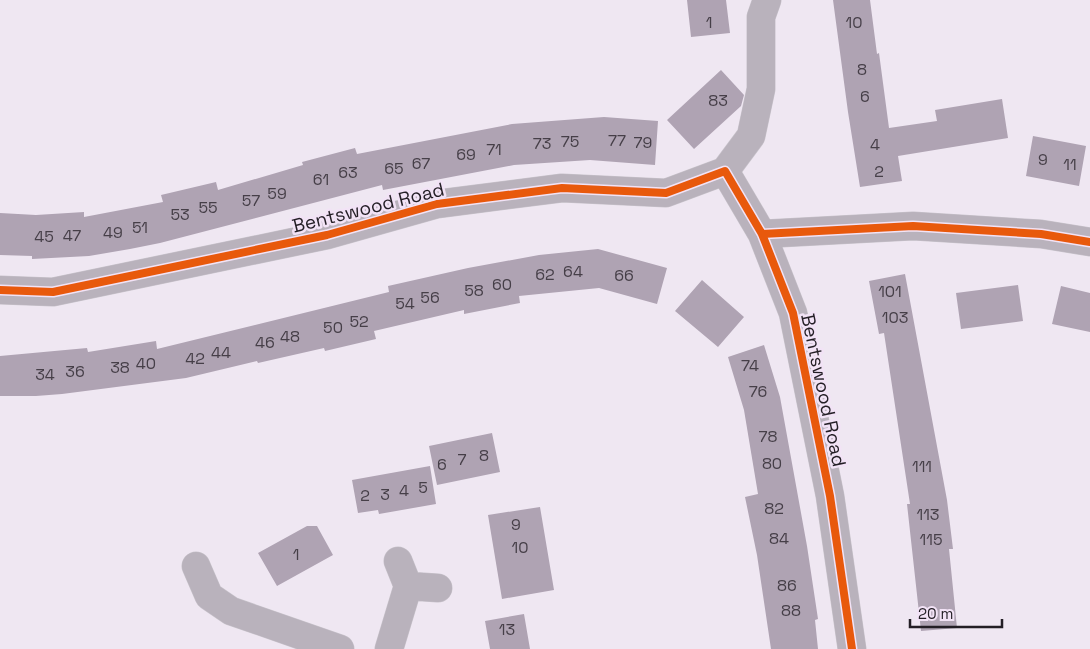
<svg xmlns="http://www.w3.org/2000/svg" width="1090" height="649" viewBox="0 0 1090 649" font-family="'Space Grotesk',sans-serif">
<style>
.building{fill:#afa3b3}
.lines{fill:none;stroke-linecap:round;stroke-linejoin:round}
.minor-casing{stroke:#c9c4cc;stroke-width:29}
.minor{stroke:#b9b2bc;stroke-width:28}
.cycleway-casing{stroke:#f2e3f6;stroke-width:11}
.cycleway{stroke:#e8590c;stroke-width:8}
.labels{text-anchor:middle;stroke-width:5;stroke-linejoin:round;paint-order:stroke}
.number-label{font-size:16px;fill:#463f48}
.street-label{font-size:19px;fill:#231e25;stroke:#f2e3f6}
</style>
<rect width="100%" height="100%" fill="#efe7f2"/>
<!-- building -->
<path class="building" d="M 687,0 L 726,0 L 730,33 L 691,37 Z
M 833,0 L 870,0 L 877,54 L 879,53 L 889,128 L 937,121 L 935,110 L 1002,99 L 1008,138 L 898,156 L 902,181 L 860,187 L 848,112 Z
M 721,70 L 744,95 L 741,106 L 694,149 L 667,120 Z
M 604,117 L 658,121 L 655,165 L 590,160 L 514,165 L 383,190 L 382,185 L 160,243 L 130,249 L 89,256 L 32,259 L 32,256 L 0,255 L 0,213 L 36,215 L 84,212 L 84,217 L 163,202 L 161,195 L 216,182 L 218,190 L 303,165 L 302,162 L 355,148 L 357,154 L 512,124 Z
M 1033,136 L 1086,146 L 1079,186 L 1026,176 Z
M 598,249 L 667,268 L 657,304 L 599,288 L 519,296 L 520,303 L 464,314 L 464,310 L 374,331 L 376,339 L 325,351 L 324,348 L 258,363 L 257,361 L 186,378 L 62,394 L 36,396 L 0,396 L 0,356 L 87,348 L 88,352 L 156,341 L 157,349 L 389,292 L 388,286 L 468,268 L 539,255 Z
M 905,274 L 947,500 L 953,549 L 949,549 L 957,628 L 921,631 L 907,504 L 910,504 L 884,333 L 879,334 L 869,281 Z
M 702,280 L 744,317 L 718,347 L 675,311 Z
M 1018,285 L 1023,321 L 961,329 L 956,293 Z
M 1061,286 L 1090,293 L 1090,332 L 1052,324 Z
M 764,345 L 780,397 L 807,546 L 818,619 L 815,620 L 818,649 L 771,649 L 757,555 L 745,497 L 758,494 L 744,410 L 728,357 Z
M 492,433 L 500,472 L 437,485 L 429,446 Z
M 430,466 L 436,504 L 379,514 L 378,510 L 358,513 L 352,480 Z
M 540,507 L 554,590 L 502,599 L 488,515 Z
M 307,526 L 317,526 L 333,555 L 277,586 L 258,553 Z
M 524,614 L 530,649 L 490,649 L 485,621 Z"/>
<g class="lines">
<defs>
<path id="minor" d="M 725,171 L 762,234 L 793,313 L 830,496 L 852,649
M 725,171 L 751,136 L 761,89 L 761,17 L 767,0
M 762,234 L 913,226 L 1041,234 L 1090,242
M 0,290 L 53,292 L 327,235 L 437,204 L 562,188 L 666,193 L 725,171
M 398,561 L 408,586
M 196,566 L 209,596 L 231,611 L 340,649
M 389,649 L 408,586 L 438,588"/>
</defs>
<!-- minor casing -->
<use href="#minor" class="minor-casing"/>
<!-- minor -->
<use href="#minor" class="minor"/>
<defs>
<path id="cycleway" d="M 762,234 L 913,226 L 1041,234 L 1090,242
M 0,290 L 53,292 L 327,235 L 437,204 L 562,188 L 666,193 L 725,171 L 762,234 L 793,313 L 830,496 L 852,649"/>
</defs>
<!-- cycleway casing -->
<use href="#cycleway" class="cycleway-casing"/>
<!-- cycleway -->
<use href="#cycleway" class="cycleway"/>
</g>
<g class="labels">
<!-- number labels -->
<g class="number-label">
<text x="709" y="28">1</text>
<text x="854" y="28">10</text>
<text x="862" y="75">8</text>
<text x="865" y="102">6</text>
<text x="718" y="106">83</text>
<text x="617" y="146">77</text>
<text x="570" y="147">75</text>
<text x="643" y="148">79</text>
<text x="542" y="149">73</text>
<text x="875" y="150">4</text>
<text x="494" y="155">71</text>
<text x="466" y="160">69</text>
<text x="1043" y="165">9</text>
<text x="421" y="169">67</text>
<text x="1070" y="170">11</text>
<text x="394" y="174">65</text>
<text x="879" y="177">2</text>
<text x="348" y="178">63</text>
<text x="321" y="185">61</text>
<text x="277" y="199">59</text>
<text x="251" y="206">57</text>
<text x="208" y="213">55</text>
<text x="180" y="220">53</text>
<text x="140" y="233">51</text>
<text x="113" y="238">49</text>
<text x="72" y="241">47</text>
<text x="44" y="242">45</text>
<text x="573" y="277">64</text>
<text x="545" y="280">62</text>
<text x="624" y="281">66</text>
<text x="502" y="290">60</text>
<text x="474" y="296">58</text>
<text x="890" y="297">101</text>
<text x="430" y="303">56</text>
<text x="405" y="309">54</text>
<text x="895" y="323">103</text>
<text x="359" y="327">52</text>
<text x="333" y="333">50</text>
<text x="290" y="342">48</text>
<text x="265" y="348">46</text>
<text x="221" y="358">44</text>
<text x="195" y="364">42</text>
<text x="146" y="369">40</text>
<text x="750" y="371">74</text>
<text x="120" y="373">38</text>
<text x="75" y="377">36</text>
<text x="45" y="380">34</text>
<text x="758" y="397">76</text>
<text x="768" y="442">78</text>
<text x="484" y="461">8</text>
<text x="462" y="465">7</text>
<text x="772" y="469">80</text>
<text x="442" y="470">6</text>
<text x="922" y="472">111</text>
<text x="423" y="493">5</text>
<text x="404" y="496">4</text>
<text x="385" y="500">3</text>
<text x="365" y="501">2</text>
<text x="774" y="514">82</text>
<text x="928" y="520">113</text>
<text x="516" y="530">9</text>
<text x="779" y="544">84</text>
<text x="931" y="545">115</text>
<text x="520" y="553">10</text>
<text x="296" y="560">1</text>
<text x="787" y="591">86</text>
<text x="791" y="616">88</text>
<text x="507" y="635">13</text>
</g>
<!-- street labels -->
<g class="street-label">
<text transform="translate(368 207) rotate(-14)" y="7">Bentswood Road</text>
<text transform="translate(824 390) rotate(78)" y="7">Bentswood Road</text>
</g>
</g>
<!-- scale -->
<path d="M910 619v8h92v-8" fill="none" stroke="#231e25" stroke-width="2.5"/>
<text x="918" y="619" font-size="15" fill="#231e25" stroke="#f2e3f6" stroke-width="4" paint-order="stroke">20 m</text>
</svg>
